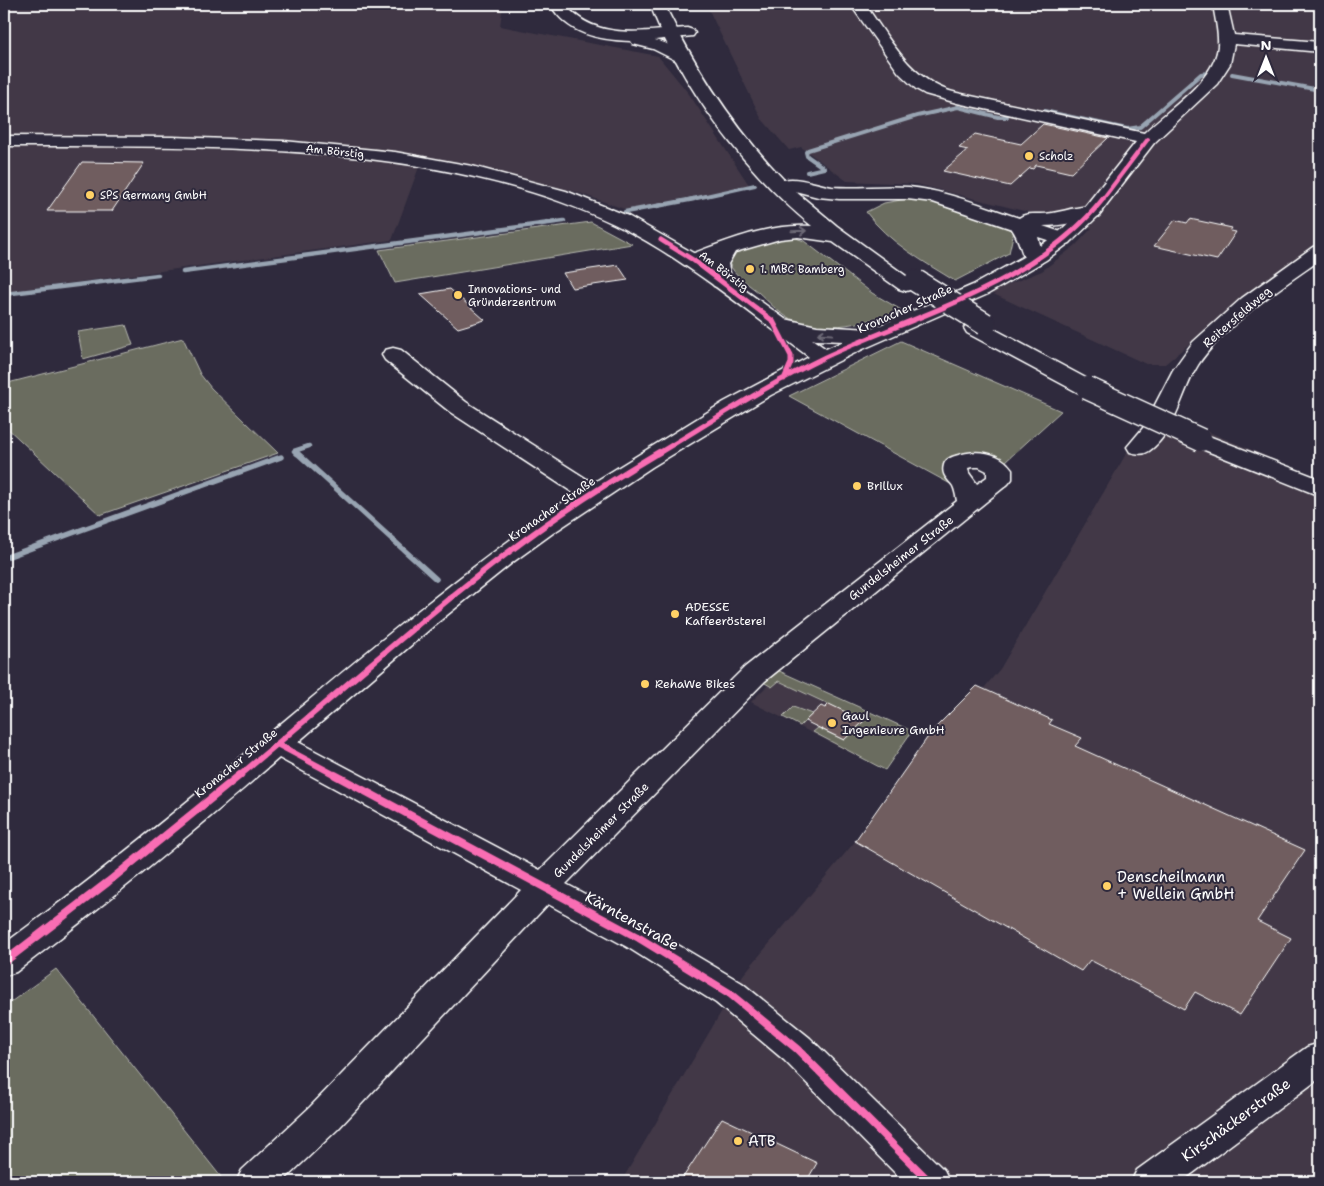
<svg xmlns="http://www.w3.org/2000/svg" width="1324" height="1186" viewBox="0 0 1324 1186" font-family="'Shantell Sans',sans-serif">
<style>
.built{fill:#423947}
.green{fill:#6a6c5e;stroke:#b4b6ae}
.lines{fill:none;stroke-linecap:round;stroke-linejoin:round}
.stream-far2{stroke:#98a4b2;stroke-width:4}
.stream-far1{stroke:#98a4b2;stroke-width:4.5}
.stream{stroke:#98a4b2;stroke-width:5.5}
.building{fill:#705d5e;stroke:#fff}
.minor-casing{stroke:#fff;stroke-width:3}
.major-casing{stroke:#fff;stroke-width:3}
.highway-casing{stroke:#fff;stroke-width:3}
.minor{fill:#2f2a3d;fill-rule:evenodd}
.major{fill:#2f2a3d;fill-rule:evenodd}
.highway{fill:#2f2a3d;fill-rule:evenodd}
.major-bridge-casing{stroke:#fff;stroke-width:25;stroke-linecap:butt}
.major-bridge{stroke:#2f2a3d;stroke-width:22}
.cycleway-far3-casing{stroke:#2f2a3d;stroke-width:5.5}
.cycleway-far2-casing{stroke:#2f2a3d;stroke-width:8}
.cycleway-far1-casing{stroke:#2f2a3d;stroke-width:9}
.cycleway-casing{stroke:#2f2a3d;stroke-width:11}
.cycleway-far3{stroke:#f96db3;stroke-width:4}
.cycleway-far2{stroke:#f96db3;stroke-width:5}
.cycleway-far1{stroke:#f96db3;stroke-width:6}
.cycleway{stroke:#f96db3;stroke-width:8}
.oneway{stroke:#6d6a77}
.poi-dot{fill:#ffd166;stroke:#2f2a3d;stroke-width:2}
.labels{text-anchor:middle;stroke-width:4;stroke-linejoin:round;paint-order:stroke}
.far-street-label{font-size:11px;fill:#fff;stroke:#2f2a3d}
.far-poi-label{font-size:11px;fill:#fff;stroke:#2f2a3d;text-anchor:start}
.street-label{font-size:12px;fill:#fff;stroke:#2f2a3d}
.poi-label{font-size:12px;fill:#fff;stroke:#2f2a3d;text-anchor:start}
.near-poi-label{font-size:15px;fill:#fff;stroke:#2f2a3d;text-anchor:start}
.near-street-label{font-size:15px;fill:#fff;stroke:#2f2a3d}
</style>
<rect width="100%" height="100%" fill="#2f2a3d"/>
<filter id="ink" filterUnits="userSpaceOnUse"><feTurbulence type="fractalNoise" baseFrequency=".02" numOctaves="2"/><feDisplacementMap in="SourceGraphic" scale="10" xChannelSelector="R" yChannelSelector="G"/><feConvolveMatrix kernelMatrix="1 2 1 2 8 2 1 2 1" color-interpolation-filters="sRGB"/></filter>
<g filter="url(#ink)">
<!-- built -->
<path class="built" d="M 4,4 L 503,4 L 500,26 L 658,56 L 689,94 L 749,185 L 627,210 L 576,192 L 465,163 L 423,156 L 392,240 L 4,292 Z
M 706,4 L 1320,4 L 1320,244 L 1290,263 L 1231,309 L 1165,364 L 1146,364 L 989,292 L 1042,271 L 1076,245 L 1092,228 L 916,184 L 847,181 L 801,147 L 789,150 L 761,118 Z
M 1153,408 L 1320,479 L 1320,1182 L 621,1182 L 743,975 L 1000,669 Z
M 777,670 L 912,731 L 885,770 L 751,702 L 768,685 L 763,682 Z"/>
<!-- green -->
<path class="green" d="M 907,199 C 945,201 980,217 1014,231 L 1009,253 L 955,281 C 924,262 888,242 866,212 L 884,203 Z
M 591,222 L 632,244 L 395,283 L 379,250 Z
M 784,237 L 796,238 L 804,241 L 872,293 L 903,311 C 868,321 826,335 791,319 C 778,313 768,301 758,292 C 748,284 734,275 729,263 L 735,251 Z
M 126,325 L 133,345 L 83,359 L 78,332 Z
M 183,338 L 200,374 L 211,388 L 278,453 L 100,515 L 4,425 L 4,384 Z
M 901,341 L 1061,411 L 1005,462 L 973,454 L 956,487 L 789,396 Z
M 777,670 L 912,731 L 885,770 L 813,732 L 818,728 L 844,740 L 864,721 L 779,681 L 772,687 L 763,682 Z
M 793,707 L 812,714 L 800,726 L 783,717 Z
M 56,969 L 225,1182 L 4,1182 L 4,1007 Z"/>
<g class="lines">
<!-- stream-far2 -->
<path class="stream-far2" d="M 1232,74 L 1320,90
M 1044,111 L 1127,129 L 1140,127 L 1201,74 L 1207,73
M 807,172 L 824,168 L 807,156 L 806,152 L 808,150 L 917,116 L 958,107 L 998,117 L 1007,117
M 688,200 L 755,185"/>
<!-- stream-far1 -->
<path class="stream-far1" d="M 625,212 L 694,199
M 183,272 L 564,221
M 4,294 L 158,275
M 297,454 L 294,451 L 309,446"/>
<!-- stream -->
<path class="stream" d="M 296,452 L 436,579
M 4,558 L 281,457"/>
</g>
<!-- building -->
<path class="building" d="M 1043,124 L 1108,138 L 1071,173 L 1036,165 L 1033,169 L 1030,168 L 1010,186 L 943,171 L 968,150 L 959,148 L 975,134 L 1021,144 Z
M 82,162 L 144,163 L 112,211 L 47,211 Z
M 1190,219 L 1232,228 L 1230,231 L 1236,232 L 1217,260 L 1154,246 L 1175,220 L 1187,223 Z
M 618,265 L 628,280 L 572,288 L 563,273 Z
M 450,289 L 485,320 L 458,328 L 420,294 Z
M 977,686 L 1052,720 L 1049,724 L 1082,738 L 1075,746 L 1305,850 L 1257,921 L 1291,938 L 1240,1015 L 1195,992 L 1184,1009 L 1090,960 L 1081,971 L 855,841 L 932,731 Z
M 829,704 L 864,721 L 844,740 L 805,721 L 821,706 L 825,708 Z
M 722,1118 L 817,1163 L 806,1182 L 680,1182 Z"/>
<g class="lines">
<defs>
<path id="minor" d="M 850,4 L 865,4 C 889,38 912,83 957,93 L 1144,133 C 1168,109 1215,81 1218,46 C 1219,32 1215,18 1213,4 L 1227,4 L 1234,35 L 1320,42 L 1320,52 L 1234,44 L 1230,64 L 1217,84 L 1154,143 L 1097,217 L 1073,240 L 1046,260 L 988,294 L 863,349 L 771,395 L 652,467 L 553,533 L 513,562 L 437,623 L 298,742 L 540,870 L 745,667 L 957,501 C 956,496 955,490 953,486 C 948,479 941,475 944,465 C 945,460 951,457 955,456 C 975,449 1000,451 1012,469 L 1012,479 L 1008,484 L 765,681 L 566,884 L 651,929 L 742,983 L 810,1038 L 944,1170 L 950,1182 L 904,1182 L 784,1060 L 716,1003 L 627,947 L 548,904 L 338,1129 L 282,1182 L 236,1182 L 242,1170 L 310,1107 L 521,890 L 279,758 C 194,832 107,903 16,972 L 4,976 L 4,944 C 98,875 188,802 277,727 C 374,646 470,565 575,494 L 450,412 L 385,360 L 382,355 L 385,350 L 393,348 L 401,350 L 466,402 L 593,483 L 724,402 L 809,357 C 746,310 684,258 614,224 C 436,139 197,147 4,146 L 4,136 L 172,137 L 284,141 L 395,152 L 472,166 L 566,191 L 628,216 L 695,254 L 785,319 L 817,326 L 871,329 L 973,285 L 1032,252 L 1059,232 L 1083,209 L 1136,142 L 957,103 L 925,94 L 916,89 L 899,73 ZM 812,339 L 816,340 L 844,341 L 826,349 ZM 972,467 L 979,467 L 987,471 L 987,477 L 977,484 L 969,473 L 968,468 Z
M 1320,245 L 1320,260 C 1279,289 1226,323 1198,365 C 1181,392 1176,432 1149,451 C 1143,455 1137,454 1130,452 L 1127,447 L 1143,428 L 1173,370 L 1193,342 L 1242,298 L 1313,247 Z
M 1320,1043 L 1320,1078 L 1181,1182 L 1131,1182 L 1137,1170 L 1307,1047 Z"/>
<path id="major" d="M 650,4 L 664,4 C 696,69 734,128 784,180 C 797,176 818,185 832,187 C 858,189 883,185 909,187 C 947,191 983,206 1019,218 C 1025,213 1033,214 1041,214 C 1060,214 1081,203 1099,208 L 1102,212 L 1099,216 C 1081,221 1062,226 1043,226 L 1070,235 L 1073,239 L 1070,243 L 1063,245 L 1038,237 L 1044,259 L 1041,263 L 1034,265 L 1027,263 C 1021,254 1020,240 1012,229 L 933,202 L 907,199 L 839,199 L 818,197 L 795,191 L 837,226 L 913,281 L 917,285 L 913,289 L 906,291 L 899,289 L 833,242 L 798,237 L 780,239 L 735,252 L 728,264 L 732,282 L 728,286 L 721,288 L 714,286 C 709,280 706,268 709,261 L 693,266 L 686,264 L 683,260 L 686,256 C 727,241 768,223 812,226 C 745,172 680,85 650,4 Z
M 975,321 L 983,323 L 1095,383 L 1099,388 L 1095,393 L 1087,395 L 1079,393 L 967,333 L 964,328 L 967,323 Z
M 1201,433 L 1320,479 L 1320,496 L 1192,445 L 1189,440 L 1192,435 Z"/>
<path id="highway" d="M 550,4 L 565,4 C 595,42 644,31 687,28 L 693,30 L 695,33 L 693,36 L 655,40 L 665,43 L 689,55 L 691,58 L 689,61 L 677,61 L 653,49 L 633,44 L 631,41 C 598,40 567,34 550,4 Z"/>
</defs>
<!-- minor casing -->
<use href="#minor" class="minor-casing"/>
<!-- major casing -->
<use href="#major" class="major-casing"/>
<!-- highway casing -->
<use href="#highway" class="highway-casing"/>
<!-- minor -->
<use href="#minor" class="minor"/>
<!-- major -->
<use href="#major" class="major"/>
<!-- highway -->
<use href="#highway" class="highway"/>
<defs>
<path id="major-bridge" d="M 916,281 L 985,324
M 1087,388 L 1201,440"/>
</defs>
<!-- major-bridge casing -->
<use href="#major-bridge" class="major-bridge-casing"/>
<!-- major-bridge -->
<use href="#major-bridge" class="major-bridge"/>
<defs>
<path id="cycleway-far3" d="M 1102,200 L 1148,139"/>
<path id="cycleway-far2" d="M 661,240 L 693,260 L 773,321 L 791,356 L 791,363 L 784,379
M 657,454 C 712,421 767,385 825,357 C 920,313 1035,285 1103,199"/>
<path id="cycleway-far1" d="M 277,744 L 337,776
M 239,776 C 333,698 424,615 522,542 C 566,509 612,480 659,452"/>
<path id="cycleway" d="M 335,775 L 639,938 L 729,993 L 797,1049 L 930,1182
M 4,962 L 108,882 L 240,775"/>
</defs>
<!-- cycleway-far3 casing -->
<use href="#cycleway-far3" class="cycleway-far3-casing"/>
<!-- cycleway-far2 casing -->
<use href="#cycleway-far2" class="cycleway-far2-casing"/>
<!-- cycleway-far1 casing -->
<use href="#cycleway-far1" class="cycleway-far1-casing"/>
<!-- cycleway casing -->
<use href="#cycleway" class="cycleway-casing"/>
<!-- cycleway-far3 -->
<use href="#cycleway-far3" class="cycleway-far3"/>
<!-- cycleway-far2 -->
<use href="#cycleway-far2" class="cycleway-far2"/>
<!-- cycleway-far1 -->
<use href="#cycleway-far1" class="cycleway-far1"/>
<!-- cycleway -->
<use href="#cycleway" class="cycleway"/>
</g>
<!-- one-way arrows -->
<defs><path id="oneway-shaft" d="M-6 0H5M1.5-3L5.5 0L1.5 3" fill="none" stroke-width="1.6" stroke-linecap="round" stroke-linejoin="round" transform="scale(1.25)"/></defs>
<g class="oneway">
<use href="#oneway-shaft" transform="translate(799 231) rotate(-2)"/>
<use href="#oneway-shaft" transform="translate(825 334) rotate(-176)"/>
</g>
</g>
<!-- markers -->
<g class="poi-dot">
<circle cx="1029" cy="156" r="5"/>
<circle cx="90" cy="195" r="5"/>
<circle cx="750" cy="269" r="5"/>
<circle cx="458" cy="295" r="5"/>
<circle cx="857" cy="486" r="5"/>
<circle cx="675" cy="614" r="5"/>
<circle cx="645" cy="684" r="5"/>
<circle cx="832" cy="723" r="5"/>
<circle cx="1107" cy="886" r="5"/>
<circle cx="738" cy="1141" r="5"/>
</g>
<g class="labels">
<!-- far-street labels -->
<g class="far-street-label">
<text transform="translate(335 151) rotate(6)" y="4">Am Börstig</text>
<text transform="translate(724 271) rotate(37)" y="4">Am Börstig</text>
</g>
<!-- far-poi labels -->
<g class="far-poi-label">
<text x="1039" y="160">Scholz</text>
<text x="100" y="199">SPS Germany GmbH</text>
<text x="760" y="273">1. MBC Bamberg</text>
<text x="468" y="293">Innovations- und<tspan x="468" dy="13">Gründerzentrum</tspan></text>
</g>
<!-- street labels -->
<g class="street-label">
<text transform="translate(905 309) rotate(-24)" y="4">Kronacher Straße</text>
<text transform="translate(1237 317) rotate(-41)" y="4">Reitersfeldweg</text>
<text transform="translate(552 509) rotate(-35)" y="4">Kronacher Straße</text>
<text transform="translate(901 558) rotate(-38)" y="4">Gundelsheimer Straße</text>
<text transform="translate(236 763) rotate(-39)" y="4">Kronacher Straße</text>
<text transform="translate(601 830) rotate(-45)" y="4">Gundelsheimer Straße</text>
</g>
<!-- poi labels -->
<g class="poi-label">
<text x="867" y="490">Brillux</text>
<text x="685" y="611">ADESSE<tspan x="685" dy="14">Kaffeerösterei</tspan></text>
<text x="655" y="688">RehaWe Bikes</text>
<text x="842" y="720">Gaul<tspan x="842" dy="14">Ingenieure GmbH</tspan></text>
</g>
<!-- near-poi labels -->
<g class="near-poi-label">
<text x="1117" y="882">Denscheilmann<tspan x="1117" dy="17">+ Wellein GmbH</tspan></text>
<text x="748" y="1146">ATB</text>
</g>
<!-- near-street labels -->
<g class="near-street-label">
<text transform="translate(632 921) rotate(29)" y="5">Kärntenstraße</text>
<text transform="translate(1236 1120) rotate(-36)" y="5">Kirschäckerstraße</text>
</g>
</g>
<!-- margin -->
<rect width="1324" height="1186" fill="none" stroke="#2f2a3d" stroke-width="20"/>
<rect x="10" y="10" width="1304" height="1166" fill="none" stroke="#fff" stroke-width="2" filter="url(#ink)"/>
<!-- north arrow -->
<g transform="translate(1266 58)" stroke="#2f2a3d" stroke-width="4" paint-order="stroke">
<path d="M0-4L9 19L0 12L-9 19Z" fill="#ffffff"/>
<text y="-8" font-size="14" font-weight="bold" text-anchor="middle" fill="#ffffff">N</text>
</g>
</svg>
